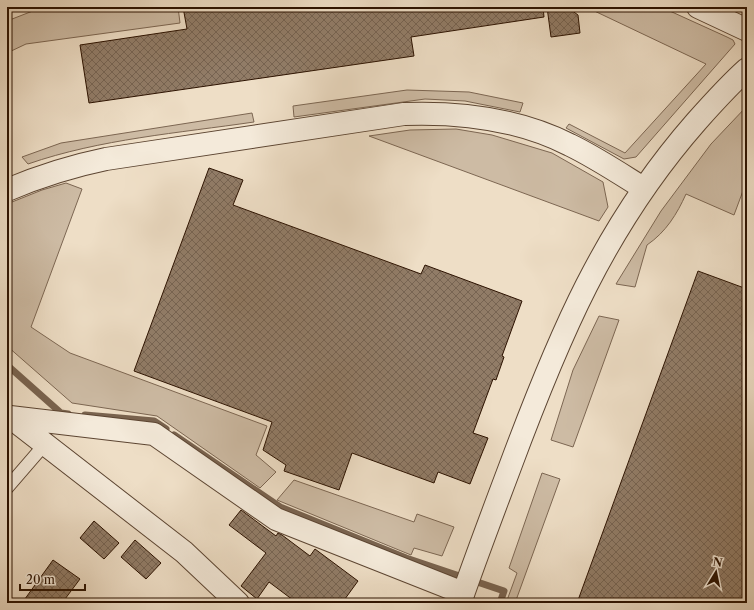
<svg xmlns="http://www.w3.org/2000/svg" width="754" height="610" viewBox="0 0 754 610" font-family="'Libre Caslon Text',serif">
<style>
.green{fill:#cdbba4;stroke:#7c6652}
.lines{fill:none;stroke-linecap:round;stroke-linejoin:round}
.stream{stroke:#79634f;stroke-width:7}
.building{fill:url(#building-cross-hatch);stroke:#2c1200}
.service-casing{stroke:#5c4532;stroke-width:14}
.minor-casing{stroke:#5c4532;stroke-width:24}
.tertiary-casing{stroke:#5c4532;stroke-width:24}
.service{stroke:#f4eada;stroke-width:12}
.minor{stroke:#f4eada;stroke-width:22}
.tertiary{stroke:#f4eada;stroke-width:22}
</style>
<defs>
<pattern id="building-cross-hatch" width="8" height="8" patternUnits="userSpaceOnUse"><rect width="8" height="8" fill="#917c67"/><path d="M0 0l8 8M0 8l8-8" fill="none" stroke="#776452"/></pattern>
</defs>
<rect width="100%" height="100%" fill="#eedec6"/>
<filter id="stains"><feTurbulence type="fractalNoise" baseFrequency=".005" numOctaves="4"/><feColorMatrix values="0 0 0 0 .2 0 0 0 0 .09 0 0 0 0 .02 0 0 0 .5 -.17"/></filter>
<radialGradient id="worn" r=".72"><stop offset=".6" stop-color="#630" stop-opacity="0"/><stop offset="1" stop-color="#630" stop-opacity=".3"/></radialGradient>
<!-- green -->
<path class="green" d="M 43,7 L 178,7 L 180,23 L 26,44 L 7,53 L 7,21 Z
M 586,7 L 661,7 L 727,37 L 733,40 L 735,44 L 636,157 L 624,159 L 566,128 L 569,124 L 625,153 L 706,64 Z
M 407,90 L 469,92 L 523,103 L 520,112 L 465,101 L 425,99 L 294,117 L 293,106 Z
M 747,106 L 747,180 L 734,215 L 686,194 C 677,214 666,232 647,245 L 635,287 L 616,284 L 661,211 L 711,144 Z
M 252,113 L 254,122 C 179,133 100,139 28,164 L 22,157 L 61,143 Z
M 456,129 L 492,135 L 552,153 L 603,182 L 608,207 L 599,221 L 369,136 L 410,130 Z
M 66,183 L 82,189 L 31,327 L 70,353 L 267,426 L 256,455 L 276,472 L 260,488 L 157,416 L 72,403 L 7,346 L 7,204 L 42,190 Z
M 599,316 L 619,320 L 573,447 L 551,440 L 573,370 Z
M 542,473 L 560,479 L 515,603 L 506,603 L 517,573 L 509,568 Z
M 294,480 L 414,522 L 417,514 L 454,527 L 442,556 L 414,548 L 411,555 L 277,500 Z"/>
<g class="lines">
<!-- stream -->
<path class="stream" d="M 7,365 L 61,413 L 68,414
M 85,415 L 154,421 L 166,429
M 174,435 L 280,507 L 406,558 L 504,591 L 500,603"/>
</g>
<!-- building -->
<path class="building" d="M 183,7 L 543,7 L 544,17 L 411,37 L 414,56 L 89,103 L 80,45 L 187,29 Z
M 547,7 L 567,7 L 578,15 L 580,33 L 551,37 Z
M 209,168 L 243,180 L 233,205 L 421,274 L 425,265 L 522,301 L 502,356 L 504,357 L 496,380 L 493,379 L 473,433 L 488,438 L 470,484 L 438,472 L 434,483 L 352,453 L 339,490 L 284,471 L 286,465 L 263,450 L 272,422 L 134,371 Z
M 698,271 L 747,289 L 747,603 L 577,603 Z
M 241,510 L 276,536 L 278,533 L 282,535 L 310,556 L 315,549 L 358,581 L 342,603 L 297,603 L 269,582 L 257,599 L 241,586 L 266,553 L 229,525 Z
M 94,521 L 119,543 L 104,559 L 80,538 Z
M 135,540 L 161,563 L 146,579 L 121,557 Z
M 53,560 L 80,579 L 62,603 L 22,603 Z"/>
<g class="lines">
<defs>
<path id="service" d="M 7,488 L 45,444"/>
<path id="minor" d="M 698,7 L 747,30
M 10,417 L 154,434 L 276,519 L 463,593
M 10,417 L 184,552 L 238,603"/>
<path id="tertiary" d="M 7,190 C 40,176 72,166 106,159 L 404,114 C 460,112 519,119 570,145 C 595,157 619,173 643,188
M 460,603 C 476,557 493,512 510,467 C 558,338 604,227 696,122 C 712,104 729,85 747,69"/>
</defs>
<!-- service casing -->
<use href="#service" class="service-casing"/>
<!-- minor casing -->
<use href="#minor" class="minor-casing"/>
<!-- tertiary casing -->
<use href="#tertiary" class="tertiary-casing"/>
<!-- service -->
<use href="#service" class="service"/>
<!-- minor -->
<use href="#minor" class="minor"/>
<!-- tertiary -->
<use href="#tertiary" class="tertiary"/>
</g>
<!-- margin -->
<rect width="754" height="610" fill="none" stroke="#eedec6" stroke-width="24"/>
<rect x="8" y="8" width="738" height="594" fill="none" stroke="#2c1200" stroke-width="2"/>
<rect x="12" y="12" width="730" height="586" fill="none" stroke="#2c1200"/>
<!-- north arrow -->
<g transform="translate(716 572) rotate(10)" stroke="#f4eada" stroke-width="3" paint-order="stroke">
<path d="M0-3L7 15L0 10L-7 15Z" fill="#2c1200"/>
<text y="-6" font-size="11" font-weight="bold" text-anchor="middle" fill="#2c1200">N</text>
</g>
<!-- scale -->
<path d="M20 584v6h65v-6" fill="none" stroke="#2c1200" stroke-width="2"/>
<text x="26" y="584" font-size="12" fill="#2c1200" stroke="#f4eada" stroke-width="3" paint-order="stroke">20 m</text>
<rect width="100%" height="100%" filter="url(#stains)"/>
<rect width="100%" height="100%" fill="url(#worn)"/>
</svg>
